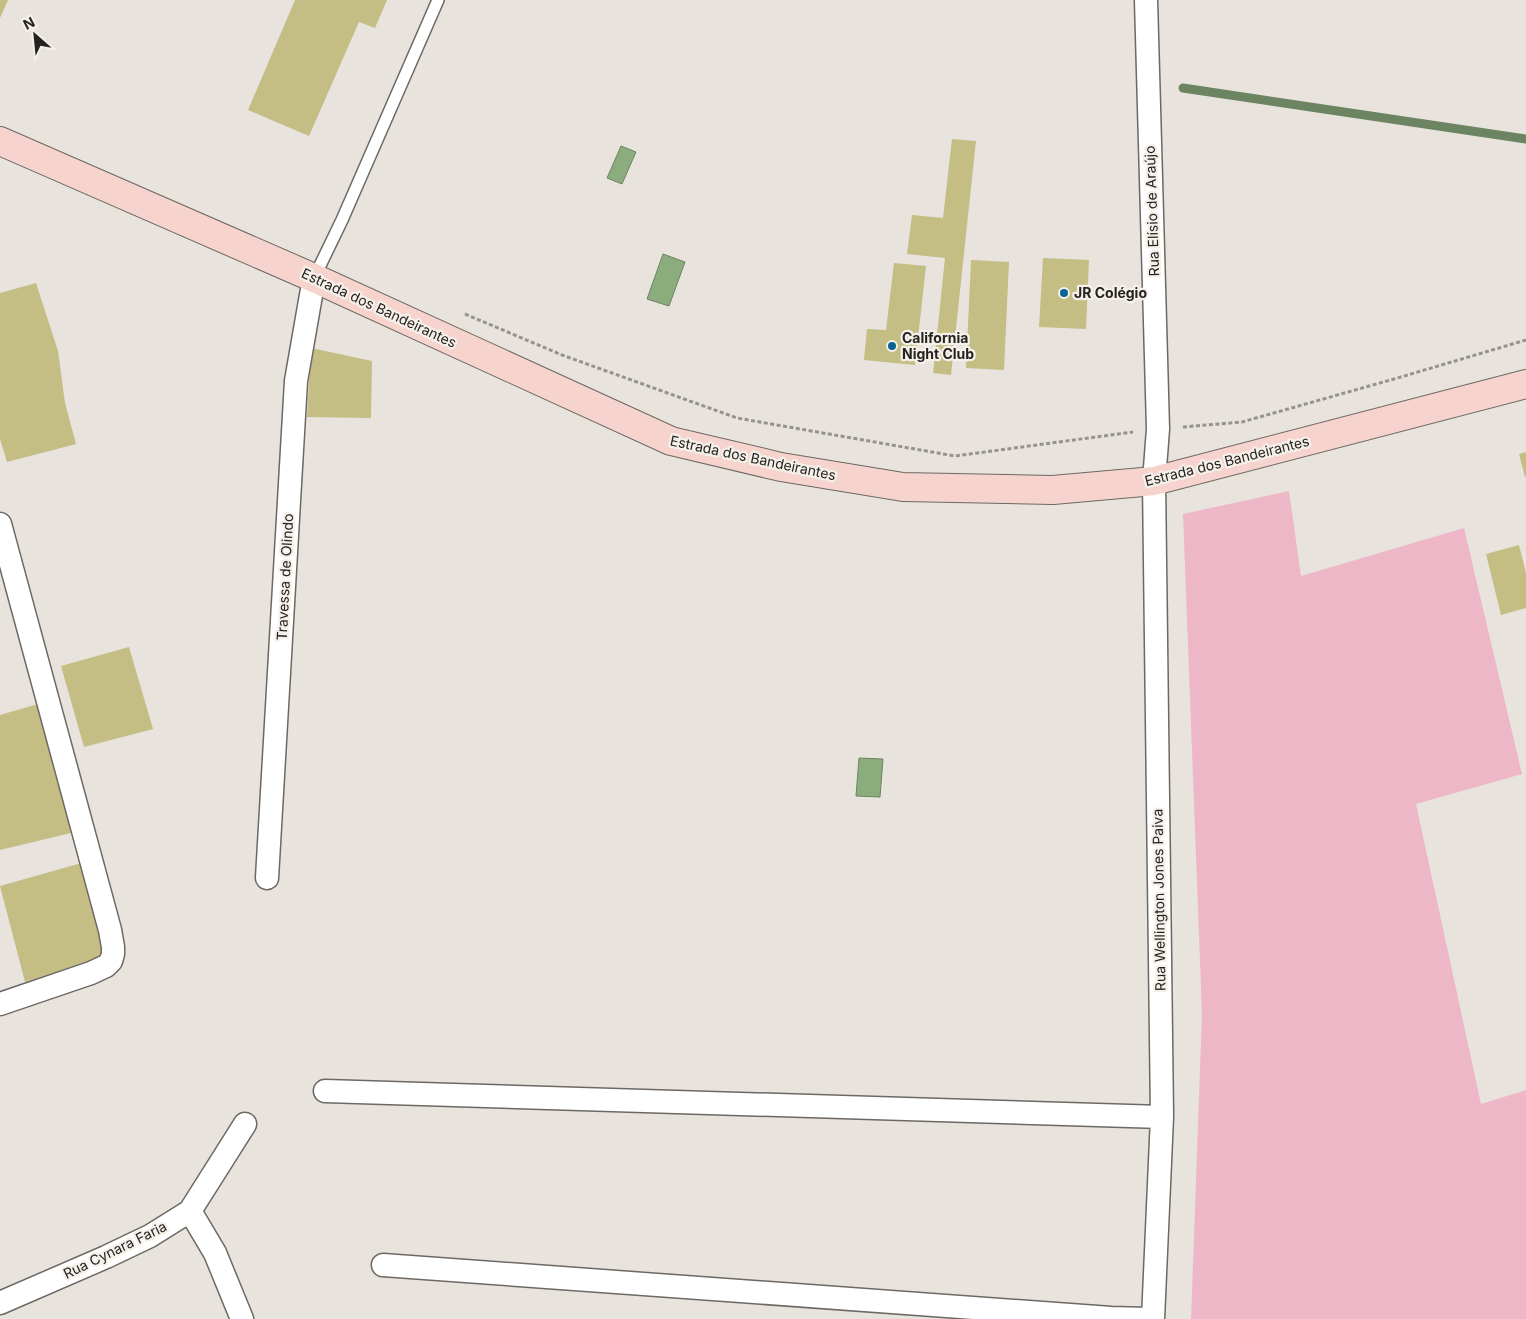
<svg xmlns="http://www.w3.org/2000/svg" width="1526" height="1319" viewBox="0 0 1526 1319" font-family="Inter,sans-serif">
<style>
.green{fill:#eeb7c8}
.water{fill:#8bad7d;stroke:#6c8461}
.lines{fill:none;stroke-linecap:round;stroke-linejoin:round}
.stream{stroke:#6c8461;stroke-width:9}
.building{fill:#c4bd84}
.service-casing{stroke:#6d6863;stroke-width:14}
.minor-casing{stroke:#6d6863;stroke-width:25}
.secondary-casing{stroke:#6d6863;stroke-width:30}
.path{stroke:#96928d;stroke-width:3;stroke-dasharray:4 2.5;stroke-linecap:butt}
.service{stroke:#fff;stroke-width:11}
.minor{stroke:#fff;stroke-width:22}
.secondary{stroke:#f6d4cd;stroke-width:28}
.poi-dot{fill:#096494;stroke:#f6f0ea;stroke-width:2}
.labels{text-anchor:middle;stroke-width:4.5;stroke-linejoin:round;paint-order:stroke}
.street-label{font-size:14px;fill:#252320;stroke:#f6f0ea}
.poi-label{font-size:14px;font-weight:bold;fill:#252320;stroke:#f6f0ea;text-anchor:start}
</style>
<rect width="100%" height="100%" fill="#e8e3dd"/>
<!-- green -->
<path class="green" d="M 1289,491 L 1301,576 L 1464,528 L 1522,774 L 1416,804 L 1481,1104 L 1526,1090 L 1526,1319 L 1191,1319 L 1202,1014 L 1183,514 Z"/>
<!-- water -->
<path class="water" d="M 621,146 L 636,152 L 622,184 L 607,178 Z
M 663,254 L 685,262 L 669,306 L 647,299 Z
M 859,758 L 883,759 L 880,797 L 856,796 Z"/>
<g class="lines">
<!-- stream -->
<path class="stream" d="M 1183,88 L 1526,139"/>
</g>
<!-- building -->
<path class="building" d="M 0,0 L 8,0 L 0,18 Z
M 295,0 L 387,0 L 375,28 L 359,22 L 309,136 L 248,110 Z
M 952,139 L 976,141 L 951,375 L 933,373 L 945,258 L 907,254 L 912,215 L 943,218 Z
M 1043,258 L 1089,260 L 1086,329 L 1039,327 Z
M 971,260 L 1009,262 L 1004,370 L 966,368 Z
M 894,263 L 926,266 L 915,365 L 864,360 L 867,329 L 886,330 Z
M 36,283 L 58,351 L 65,403 L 76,444 L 7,462 L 0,439 L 0,293 Z
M 311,348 L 372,361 L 371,418 L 307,417 Z
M 1526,452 L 1526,477 L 1525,477 L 1519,454 Z
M 1519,545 L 1526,573 L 1526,608 L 1501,615 L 1486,554 Z
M 129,647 L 153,729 L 84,747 L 61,666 Z
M 38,704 L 75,832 L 0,850 L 0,715 Z
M 85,862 L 110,954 L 25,982 L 0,886 Z"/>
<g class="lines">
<defs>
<path id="service" d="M 314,278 L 342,220 L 438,0"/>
<path id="minor" d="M 1146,0 L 1158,429 L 1154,481 L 1162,1117 L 1153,1319
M 0,524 L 110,930 L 113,947 L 113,954 L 111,961 L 106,966 L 91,973 L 0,1004
M 267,878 L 296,381 L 314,278
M 325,1091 L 1162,1117
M 190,1211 L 215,1253 L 242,1319
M 383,1265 L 1111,1318 L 1148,1319
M 0,1303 L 106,1257 L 150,1236 L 190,1211 L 245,1124"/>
<path id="secondary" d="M 0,141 L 314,278 L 671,441 L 781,467 L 903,487 L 1053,490 L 1154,481 L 1526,384"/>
</defs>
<!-- service casing -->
<use href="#service" class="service-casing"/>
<!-- minor casing -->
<use href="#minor" class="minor-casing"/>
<!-- secondary casing -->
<use href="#secondary" class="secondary-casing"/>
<!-- path -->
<path class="path" d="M 465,314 L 562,355 L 737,418 L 955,456 L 1133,432
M 1183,427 L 1242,422 L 1394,379 L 1526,340"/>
<!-- service -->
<use href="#service" class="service"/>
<!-- minor -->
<use href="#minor" class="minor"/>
<!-- secondary -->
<use href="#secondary" class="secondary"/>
</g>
<!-- markers -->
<g class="poi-dot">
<circle cx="1064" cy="293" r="5"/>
<circle cx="892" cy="346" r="5"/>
</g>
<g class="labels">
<!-- street labels -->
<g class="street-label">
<text transform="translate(1152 211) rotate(-92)" y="5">Rua Elísio de Araújo</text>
<text transform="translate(379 308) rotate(25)" y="5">Estrada dos Bandeirantes</text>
<text transform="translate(753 458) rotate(12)" y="5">Estrada dos Bandeirantes</text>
<text transform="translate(1227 461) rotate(-14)" y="5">Estrada dos Bandeirantes</text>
<text transform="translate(285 577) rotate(-87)" y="5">Travessa de Olindo</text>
<text transform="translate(1159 900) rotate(-91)" y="5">Rua Wellington Jones Paiva</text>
<text transform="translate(115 1250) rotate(-26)" y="5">Rua Cynara Faria</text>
</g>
<!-- poi labels -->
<g class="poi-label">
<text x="1074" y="298">JR Colégio</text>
<text x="902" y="343">California<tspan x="902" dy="16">Night Club</tspan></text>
</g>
</g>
<!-- north arrow -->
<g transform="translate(35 35) rotate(333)" stroke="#f6f0ea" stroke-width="4" paint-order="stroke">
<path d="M0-4L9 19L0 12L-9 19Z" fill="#252320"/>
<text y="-8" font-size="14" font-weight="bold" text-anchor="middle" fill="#252320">N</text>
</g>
</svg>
